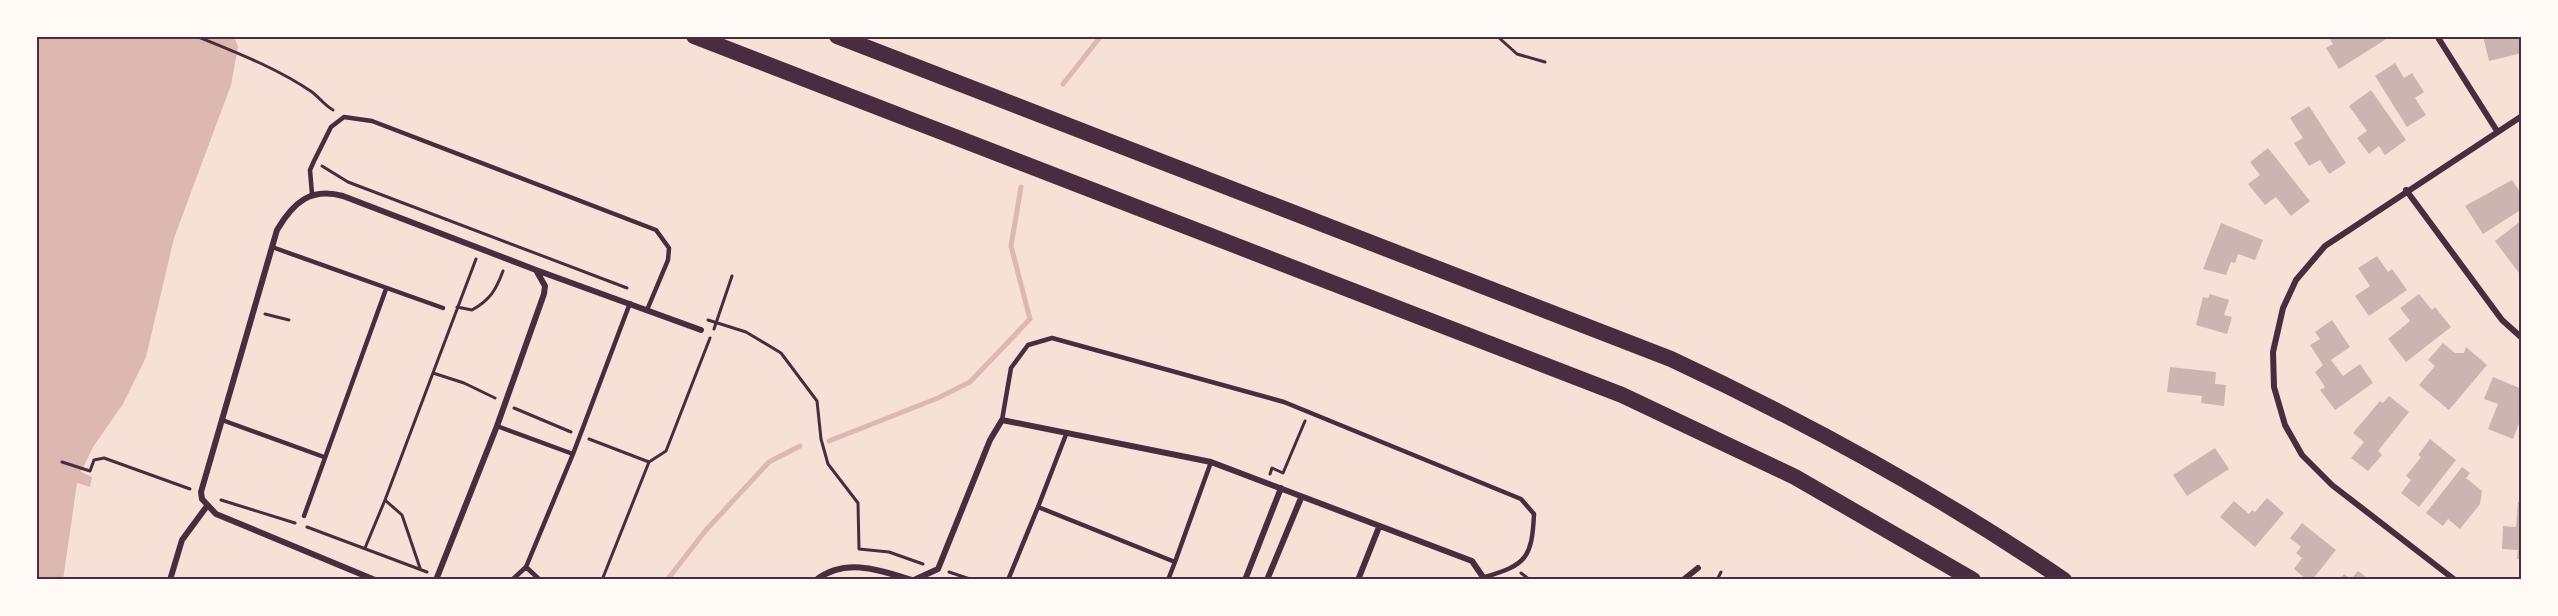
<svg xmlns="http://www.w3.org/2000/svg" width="2558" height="616" viewBox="0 0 2558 616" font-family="'Sofia Sans Condensed',sans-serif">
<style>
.water{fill:#dcb8b0}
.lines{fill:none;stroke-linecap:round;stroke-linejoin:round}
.stream{stroke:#dcb8b0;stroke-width:5}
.building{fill:#ccb4b1}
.path{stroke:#4a2c40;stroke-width:3}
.service{stroke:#4a2c40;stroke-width:4.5}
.minor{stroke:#4a2c40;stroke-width:6}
.motorway{stroke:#4a2c40;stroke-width:16}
.neatline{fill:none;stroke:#4a2c40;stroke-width:2}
</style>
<rect width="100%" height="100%" fill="#f7e1d7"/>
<!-- water -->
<path class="water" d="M 36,36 L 234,36 L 238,47 L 231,85 L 174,238 L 146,357 L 123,404 L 93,447 L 81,472 L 92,477 L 90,487 L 77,483 L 63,580 L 36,580 Z"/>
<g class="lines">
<!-- stream -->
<path class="stream" d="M 1063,84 L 1101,36
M 829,441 L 938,398 L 970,382 L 1030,319 L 1011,246 L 1021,187
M 667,580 L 706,530 L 769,462 L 800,446"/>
</g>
<!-- building -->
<path class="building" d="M 2328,36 L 2391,36 L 2339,69 L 2326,48 L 2333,44 Z
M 2483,36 L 2522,36 L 2522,53 L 2489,61 Z
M 2395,63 L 2404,78 L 2412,73 L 2424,92 L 2415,98 L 2426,115 L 2407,127 L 2375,76 Z
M 2371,90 L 2406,140 L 2385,155 L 2379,146 L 2369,154 L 2357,138 L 2367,131 L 2349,106 Z
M 2309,106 L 2346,163 L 2329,174 L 2320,160 L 2309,166 L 2294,143 L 2303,138 L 2290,118 Z
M 2268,148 L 2310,201 L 2291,216 L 2276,197 L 2265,205 L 2248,184 L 2260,175 L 2250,162 Z
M 2512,180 L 2522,195 L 2522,209 L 2483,234 L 2465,206 Z
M 2522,220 L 2522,277 L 2495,241 Z
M 2221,223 L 2263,240 L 2255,260 L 2238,254 L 2235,263 L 2231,262 L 2226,275 L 2203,269 Z
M 2377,256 L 2388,272 L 2392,269 L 2407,290 L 2369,316 L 2355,296 L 2370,286 L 2358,268 Z
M 2210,294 L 2229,300 L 2224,315 L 2232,317 L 2227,334 L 2196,325 L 2203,297 L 2208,298 Z
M 2419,294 L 2432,310 L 2435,307 L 2451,327 L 2406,362 L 2388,339 L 2410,321 L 2400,308 Z
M 2332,320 L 2350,347 L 2331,360 L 2343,376 L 2360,364 L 2373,383 L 2335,410 L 2320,390 L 2325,387 L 2315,372 L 2323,365 L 2310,345 L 2320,339 L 2315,332 Z
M 2443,343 L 2455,353 L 2464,353 L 2466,347 L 2487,365 L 2449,410 L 2419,385 L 2435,366 L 2428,360 Z
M 2170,367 L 2216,372 L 2215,384 L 2226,385 L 2224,406 L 2201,403 L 2202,396 L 2167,392 Z
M 2493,377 L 2522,389 L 2522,416 L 2513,439 L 2488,429 L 2498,404 L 2484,399 Z
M 2389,396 L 2409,412 L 2378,451 L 2382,455 L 2368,471 L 2351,458 L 2364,442 L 2353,433 L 2380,401 L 2383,403 Z
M 2430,439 L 2456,460 L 2419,507 L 2401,493 L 2411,480 L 2406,476 L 2421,457 L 2418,455 Z
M 2215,448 L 2229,469 L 2187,496 L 2173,475 Z
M 2462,467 L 2470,473 L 2466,478 L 2482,491 L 2480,504 L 2460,529 L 2448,519 L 2443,526 L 2426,513 Z
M 2267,498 L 2284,513 L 2255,547 L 2220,517 L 2234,501 L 2249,514 L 2252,510 L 2255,512 Z
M 2518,502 L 2522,502 L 2522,559 L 2517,559 L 2518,550 L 2502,549 L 2503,526 L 2516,527 Z
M 2302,523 L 2336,550 L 2312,580 L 2307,580 L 2294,569 L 2302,558 L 2296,553 L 2301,547 L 2290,538 Z
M 2358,571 L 2370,580 L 2339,580 L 2344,574 L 2351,579 Z"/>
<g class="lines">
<!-- path -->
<path class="path" d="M 196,36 C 235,52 277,68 312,92 C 320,98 324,105 333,110
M 1497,36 L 1517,54 L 1545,62
M 322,166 L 348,182 L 627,288
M 457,307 L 472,310 C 490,300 496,290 503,271
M 265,314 L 289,320
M 708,320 L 746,332 L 781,353 L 817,401 L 821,439 L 828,464 L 858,503 L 859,549 L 889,552 L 923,564
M 714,329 L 732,276
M 433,373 L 464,383 L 495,398
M 514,408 L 571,432
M 589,439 L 649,462
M 62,462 L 90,471 L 94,460 L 104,458 L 190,489
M 1270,474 L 1272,468 L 1283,473 L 1305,421
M 221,500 L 295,523
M 307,527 L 427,572
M 365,548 L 385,500
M 420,568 L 402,515 L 385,500 L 476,259
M 949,572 L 973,580
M 1521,573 L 1530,580
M 602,580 L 649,462 L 666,451 L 710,338
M 1717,580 L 1721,572"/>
<!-- service -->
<path class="service" d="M 312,194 L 310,170 L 314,161 L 331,127 L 344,117 L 372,121 L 656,230 L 669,248 L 668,260 L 647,310
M 272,247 L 443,308
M 222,420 L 324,457
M 1002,420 L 1011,368 L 1028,345 L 1052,338 L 1284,402 L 1521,499 L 1534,514 C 1532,558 1526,565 1485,577
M 497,426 L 573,454
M 1038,507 L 1067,432
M 304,516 L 386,289
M 1175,562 L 1211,462
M 526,567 L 540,580
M 512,580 L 526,567 L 573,454 L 630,303
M 1008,580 L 1038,507 L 1175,562 L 1168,580"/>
<!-- minor -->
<path class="minor" d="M 2437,36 L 2497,131
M 2406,190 L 2502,320 L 2522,338
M 536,270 L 701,330
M 170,580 L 182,540 L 207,506
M 375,580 L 216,514 L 202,499 L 201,492 L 277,230 C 293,203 310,187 343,196 L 536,270 L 545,286 L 544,294 L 497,426 L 436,580
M 816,580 C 845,557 880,570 912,580
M 914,580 L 938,569 L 990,440 L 1002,420 L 1211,462 L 1472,561 L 1485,580
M 1245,580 L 1281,488
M 1267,580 L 1301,498
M 1358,580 L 1379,527
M 1683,580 L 1698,568
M 2455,580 L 2332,485 L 2302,455 L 2285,425 L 2274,387 L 2273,352 L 2283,308 L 2296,280 L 2325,246 L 2522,116"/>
<!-- motorway -->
<path class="motorway" d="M 694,36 L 1622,395 L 1795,477 L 1973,580
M 837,36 L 1671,359 C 1808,423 1939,495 2064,580"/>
</g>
<!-- border -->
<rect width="2558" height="616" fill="none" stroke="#fffaf5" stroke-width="75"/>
<rect x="38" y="38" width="2482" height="540" class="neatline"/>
</svg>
